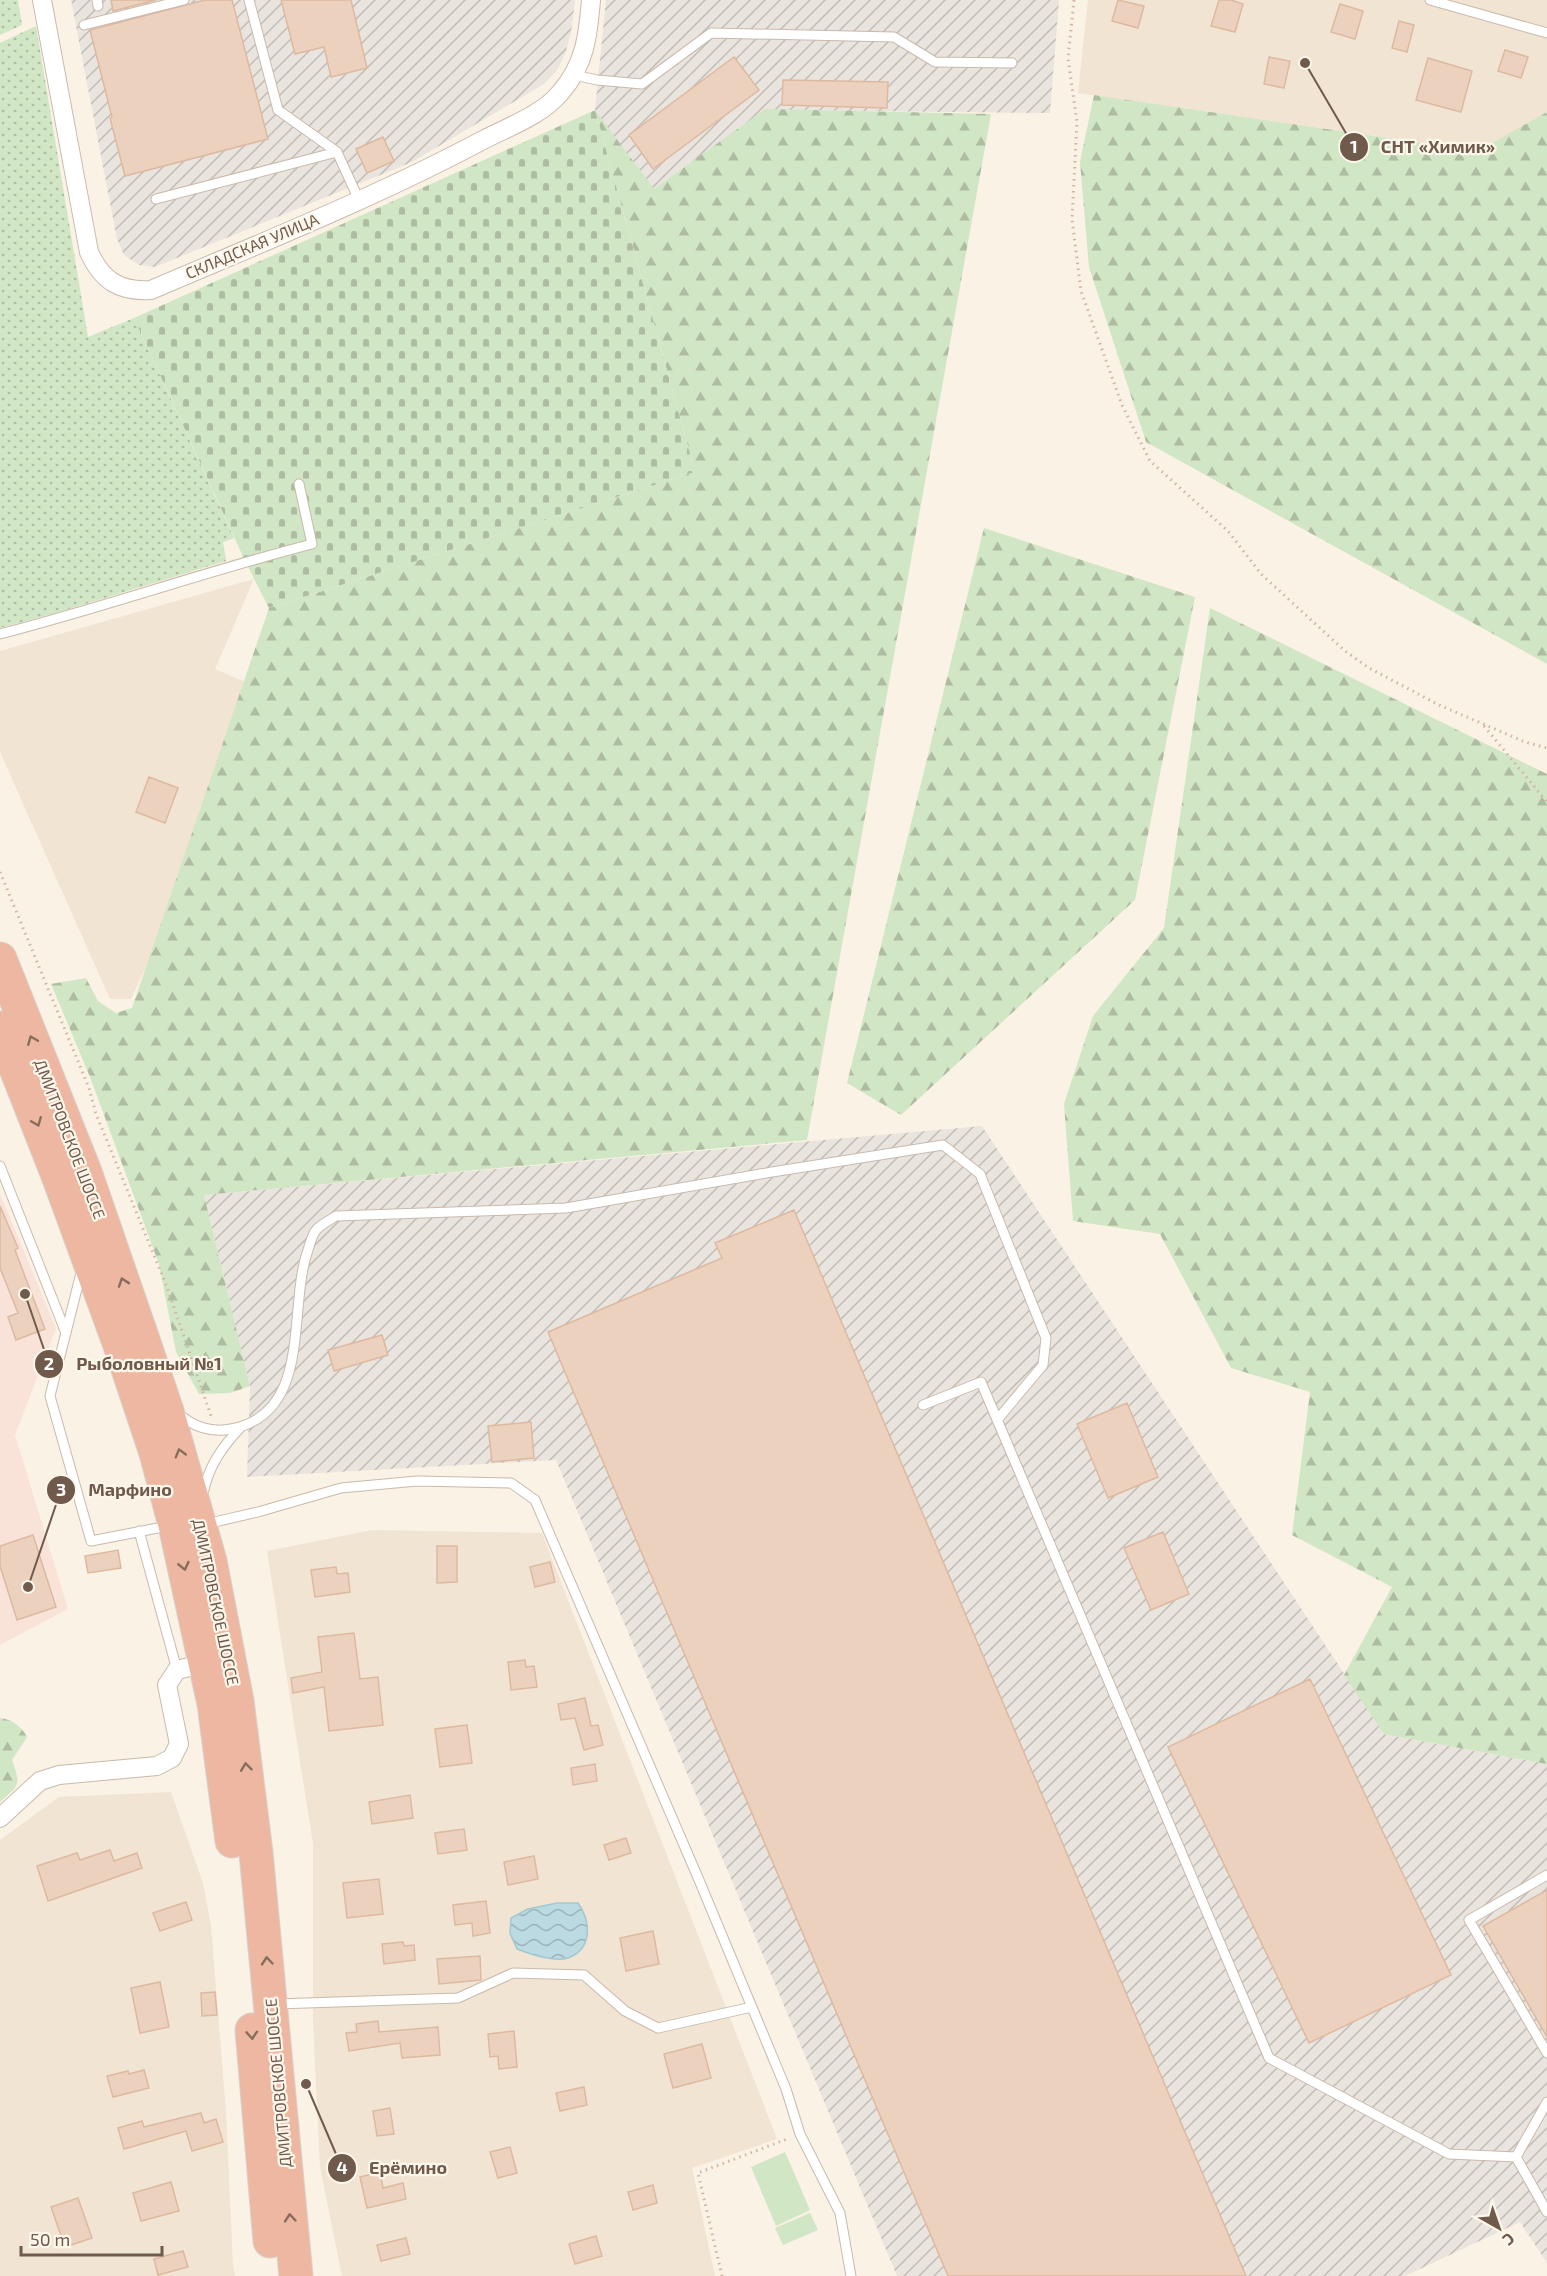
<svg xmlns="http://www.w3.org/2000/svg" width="1547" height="2276" viewBox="0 0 1547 2276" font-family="'Exo 2',sans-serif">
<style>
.residential{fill:#f1e4d3}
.commercial{fill:#f9e3d9}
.industrial{fill:url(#industrial-furrows)}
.grass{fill:url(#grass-dots)}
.forest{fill:url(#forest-firs)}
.cemetery{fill:url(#cemetery-stones)}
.park{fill:#d1e6c4}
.water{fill:url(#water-waves);stroke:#a2c9d2;stroke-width:1.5}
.building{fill:#ecd2be;stroke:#ddb9a0;stroke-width:1.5}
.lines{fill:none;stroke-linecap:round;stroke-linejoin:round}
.lane-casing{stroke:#c9baac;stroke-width:11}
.street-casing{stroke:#c9baac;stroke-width:20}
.highway-casing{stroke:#d7d1cd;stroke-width:35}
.path{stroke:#d1b5a2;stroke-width:3;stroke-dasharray:1.5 4.5;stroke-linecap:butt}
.lane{stroke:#fff;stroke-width:9}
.street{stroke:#fff;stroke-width:18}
.highway{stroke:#eeb7a1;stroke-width:33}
.oneway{stroke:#886d5d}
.labels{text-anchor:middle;stroke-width:4.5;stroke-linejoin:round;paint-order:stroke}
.street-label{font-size:16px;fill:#6f5a4c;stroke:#fdf6ea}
.leader{fill:none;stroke:#6f5a4c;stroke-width:2}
.callout-dot{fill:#6f5a4c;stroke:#fdf6ea;stroke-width:2}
.mark-label{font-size:18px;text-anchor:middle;font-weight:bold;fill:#fff}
.callout-label{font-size:18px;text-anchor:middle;font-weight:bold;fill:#6f5a4c;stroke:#fdf6ea;stroke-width:4.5;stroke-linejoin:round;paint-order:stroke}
</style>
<defs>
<pattern id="industrial-furrows" width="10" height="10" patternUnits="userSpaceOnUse" patternTransform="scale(1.5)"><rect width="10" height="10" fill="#eae4de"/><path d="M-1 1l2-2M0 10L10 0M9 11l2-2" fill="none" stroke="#c2bcb6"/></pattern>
<pattern id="grass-dots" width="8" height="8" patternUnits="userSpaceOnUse" patternTransform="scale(1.5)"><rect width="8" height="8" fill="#d1e6c4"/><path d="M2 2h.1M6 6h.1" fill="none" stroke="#aebda1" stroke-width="1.8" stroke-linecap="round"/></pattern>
<pattern id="forest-firs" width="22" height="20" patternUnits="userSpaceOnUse" patternTransform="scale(1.5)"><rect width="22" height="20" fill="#d1e6c4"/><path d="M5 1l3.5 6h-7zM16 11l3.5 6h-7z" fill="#aebda1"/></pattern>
<pattern id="cemetery-stones" width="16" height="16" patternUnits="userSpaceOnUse" patternTransform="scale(1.5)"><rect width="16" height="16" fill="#d1e6c4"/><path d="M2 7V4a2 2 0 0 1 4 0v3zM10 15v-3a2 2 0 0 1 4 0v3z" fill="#aebda1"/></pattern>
<pattern id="water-waves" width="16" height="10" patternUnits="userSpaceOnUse" patternTransform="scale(1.5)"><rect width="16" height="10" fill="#bbdae1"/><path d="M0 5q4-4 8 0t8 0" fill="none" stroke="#9cb4b9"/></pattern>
</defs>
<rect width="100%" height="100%" fill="#faf2e4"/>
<!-- residential -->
<path class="residential" d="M 1088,0 L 1547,0 L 1547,112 L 1479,151 L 1078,93 Z
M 254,579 L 215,669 L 271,693 L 131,999 L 110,999 L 0,752 L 0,651 Z
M 372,1530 L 542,1533 L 777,2139 L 692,2168 L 715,2276 L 342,2276 L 320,2167 L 313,2022 L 313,1844 L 267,1551 Z
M 171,1792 L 203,1883 L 211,1926 L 226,2112 L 233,2265 L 235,2276 L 0,2276 L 0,1840 L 59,1797 Z"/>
<!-- commercial -->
<path class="commercial" d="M 0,1194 L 56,1328 L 15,1435 L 68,1609 L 0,1645 Z"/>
<!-- industrial -->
<path class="industrial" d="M 71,0 L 575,0 L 571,33 L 565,54 L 557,70 L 544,84 L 412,162 L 155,267 L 139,265 L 124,255 L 117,239 Z
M 606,0 L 1059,0 L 1050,113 L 765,110 L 653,190 L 595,110 Z
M 982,1126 L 1384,1734 L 1547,1764 L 1547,2263 L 1520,2222 L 1405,2276 L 897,2276 L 556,1460 L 247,1477 L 250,1386 L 204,1195 Z"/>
<!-- grass -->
<path class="grass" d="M 0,0 L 18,0 L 22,25 L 0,35 Z
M 36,26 L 88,337 L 134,318 L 234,538 L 223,542 L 226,561 L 59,612 L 0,628 L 0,43 Z"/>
<!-- forest -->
<path class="forest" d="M 1094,95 L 1478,151 L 1547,112 L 1547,664 L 1146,442 L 1089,267 L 1080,162 Z
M 765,109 L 991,114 L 807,1140 L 204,1195 L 250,1386 L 230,1393 L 199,1394 L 176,1352 L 159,1264 L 90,1077 L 51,984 L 86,978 L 98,1001 L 116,1013 L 132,1008 L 269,608 L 695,472 L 595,110 L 654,189 Z
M 984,528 L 1195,597 L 1135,900 L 901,1115 L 847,1083 Z
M 1210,608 L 1547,774 L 1547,1764 L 1384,1734 L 1344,1675 L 1392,1587 L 1292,1535 L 1310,1392 L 1231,1368 L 1160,1234 L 1073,1221 L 1064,1104 L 1093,1016 L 1164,928 Z
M 0,1718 C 12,1719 22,1727 27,1737 L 12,1760 C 21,1785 20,1785 0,1802 Z"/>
<!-- cemetery -->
<path class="cemetery" d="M 595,110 L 695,472 L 269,608 L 245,561 L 134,318 Z"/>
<!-- park -->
<path class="park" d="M 785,2152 L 810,2210 L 776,2226 L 751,2167 Z
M 810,2213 L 818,2230 L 783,2245 L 775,2228 Z"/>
<!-- water -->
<path class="water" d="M 557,1903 L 578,1903 C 591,1921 593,1949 568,1958 C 555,1962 530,1954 517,1949 L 510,1933 L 511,1918 L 528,1909 Z"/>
<!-- building -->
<path class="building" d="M 111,0 L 156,0 L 113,11 Z
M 205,0 L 232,0 L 268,139 L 125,176 L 110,118 L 112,117 L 90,30 Z
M 281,0 L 351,0 L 367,68 L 331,77 L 324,47 L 295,54 Z
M 1118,0 L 1144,6 L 1138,28 L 1112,21 Z
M 1219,0 L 1231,0 L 1243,4 L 1235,32 L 1211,26 Z
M 1340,4 L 1363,11 L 1355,39 L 1331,32 Z
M 1399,21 L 1414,25 L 1407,52 L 1392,48 Z
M 1505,50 L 1528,57 L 1521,78 L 1498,71 Z
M 734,57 L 759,90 L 653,169 L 629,135 Z
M 1269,57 L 1290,61 L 1284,88 L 1264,84 Z
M 1428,58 L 1472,71 L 1461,112 L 1416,100 Z
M 783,80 L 888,82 L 887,108 L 782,105 Z
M 383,137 L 394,161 L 367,173 L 356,149 Z
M 149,777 L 178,788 L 165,823 L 136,812 Z
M 0,1206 L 18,1248 L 15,1250 L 45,1329 L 16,1340 L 8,1317 L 18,1313 L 0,1268 Z
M 794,1210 L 1246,2276 L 948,2276 L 548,1332 L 722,1258 L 715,1243 Z
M 382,1335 L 388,1355 L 334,1371 L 328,1350 Z
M 1127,1403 L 1158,1477 L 1108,1498 L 1077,1424 Z
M 531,1422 L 534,1458 L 492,1462 L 488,1426 Z
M 1163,1532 L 1189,1594 L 1151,1610 L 1124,1548 Z
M 33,1535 L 56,1607 L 17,1620 L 0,1566 L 0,1546 Z
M 437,1546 L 457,1546 L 457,1582 L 437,1583 Z
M 118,1550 L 121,1568 L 88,1573 L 85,1556 Z
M 550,1562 L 555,1582 L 535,1587 L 530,1567 Z
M 336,1567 L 337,1574 L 348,1573 L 350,1592 L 315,1597 L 311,1570 Z
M 354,1633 L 360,1679 L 378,1677 L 383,1725 L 329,1731 L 324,1687 L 293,1693 L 291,1678 L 322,1672 L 318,1637 Z
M 525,1660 L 526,1667 L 534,1666 L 537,1687 L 511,1690 L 508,1662 Z
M 1310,1679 L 1451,1975 L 1309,2043 L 1168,1747 Z
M 585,1698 L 591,1726 L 598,1725 L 603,1745 L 584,1750 L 575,1718 L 561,1720 L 558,1704 Z
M 467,1725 L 472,1763 L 440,1767 L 435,1729 Z
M 595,1764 L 597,1781 L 573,1785 L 571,1768 Z
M 410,1795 L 413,1818 L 372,1824 L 369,1802 Z
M 464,1829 L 467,1850 L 438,1854 L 435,1833 Z
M 626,1838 L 631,1853 L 609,1860 L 604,1845 Z
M 110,1850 L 114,1861 L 137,1853 L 142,1868 L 48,1901 L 37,1866 L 77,1853 L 80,1860 Z
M 534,1856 L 538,1879 L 508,1885 L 504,1862 Z
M 379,1879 L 383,1914 L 347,1918 L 343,1883 Z
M 1547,1890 L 1547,2037 L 1483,1926 Z
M 486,1901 L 490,1933 L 473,1936 L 472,1923 L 455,1925 L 453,1905 Z
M 186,1902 L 192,1920 L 160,1931 L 153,1913 Z
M 653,1931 L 659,1964 L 626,1971 L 620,1938 Z
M 403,1942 L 404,1946 L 414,1945 L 415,1960 L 384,1964 L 382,1944 Z
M 480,1956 L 481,1980 L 439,1984 L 437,1959 Z
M 160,1982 L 169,2027 L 140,2033 L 131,1988 Z
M 215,1992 L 217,2015 L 202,2016 L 201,1993 Z
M 378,2021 L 379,2032 L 438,2027 L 440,2055 L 402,2058 L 400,2043 L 349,2051 L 346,2033 L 357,2032 L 356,2024 Z
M 514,2031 L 517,2067 L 499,2069 L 498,2056 L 490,2057 L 488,2034 Z
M 702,2044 L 711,2078 L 673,2088 L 664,2054 Z
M 144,2070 L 149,2088 L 113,2097 L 107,2076 L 128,2071 L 129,2074 Z
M 584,2087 L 587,2105 L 560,2111 L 556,2093 Z
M 390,2108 L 394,2134 L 377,2136 L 373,2111 Z
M 201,2113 L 204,2123 L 216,2119 L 223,2142 L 192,2151 L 186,2131 L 124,2149 L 118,2128 L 142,2121 L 144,2127 Z
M 510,2147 L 517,2173 L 498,2178 L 490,2152 Z
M 380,2172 L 383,2188 L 403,2183 L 406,2199 L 367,2208 L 360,2177 Z
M 171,2182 L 179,2211 L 141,2221 L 133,2193 Z
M 653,2185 L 657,2203 L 633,2210 L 628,2192 Z
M 78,2198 L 92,2238 L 65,2247 L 51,2207 Z
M 596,2236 L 602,2256 L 575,2264 L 569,2244 Z
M 406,2238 L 410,2254 L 381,2261 L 377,2245 Z
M 183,2251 L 188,2267 L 158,2275 L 154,2259 Z"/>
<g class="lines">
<defs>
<path id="lane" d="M 97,0 L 98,6
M 249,0 L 278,110 L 337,152 L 359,200
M 1430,0 L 1547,33
M 84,25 L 184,0
M 574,75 L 597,80 L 642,84 L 711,33 L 894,37 L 935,62 L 1012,63
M 156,199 L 337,152
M 0,634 C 105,607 207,571 312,544 L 299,484
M 0,1166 L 66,1333
M 82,1269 L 50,1396 L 91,1541 L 168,1526
M 923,1405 L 981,1382 L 1269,2058 L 1449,2154 L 1516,2157 L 1547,2212
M 177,1412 C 192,1427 212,1433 231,1429 C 314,1413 287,1308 308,1250 C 310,1244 312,1234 317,1229 C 322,1224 330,1220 336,1216 L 566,1208 L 772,1172 L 943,1145 L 980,1174 L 1046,1338 L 1043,1365 L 997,1420
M 203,1494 C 208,1467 222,1447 241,1427
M 206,1524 L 258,1512 L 341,1488 L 417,1481 L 511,1483 L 535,1500 L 699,1880 L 786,2089 L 800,2134 L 840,2213 L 851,2276
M 139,1531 L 177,1670
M 1547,1875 L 1469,1920 L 1547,2053
M 276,2004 L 458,1998 L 513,1973 L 584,1975 L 625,2011 L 658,2028 L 752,2007
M 1516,2157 L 1547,2102"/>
<path id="street" d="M 42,0 L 89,252 C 102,281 120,292 151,290 C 263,242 376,197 483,140 C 508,127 542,115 560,93 C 585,65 588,36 591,0
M 0,1818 L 40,1781 L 59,1775 L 157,1766 L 172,1758 L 179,1744 L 167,1685 L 177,1670 L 206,1663"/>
<path id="highway" d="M 0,959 L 85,1172 L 142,1337 L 167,1411 L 210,1561 L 237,1701 L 256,1853 L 296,2276
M 0,1028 L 59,1178 L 121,1348 L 156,1453 L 175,1525 L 214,1704 L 232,1841
M 252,2030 L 270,2241"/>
</defs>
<!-- lane casing -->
<use href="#lane" class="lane-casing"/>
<!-- street casing -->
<use href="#street" class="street-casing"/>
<!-- highway casing -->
<use href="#highway" class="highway-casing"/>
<!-- path -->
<path class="path" d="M 1074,0 L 1068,58 L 1077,122 L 1072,219 L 1081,291 L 1122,405 L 1150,461 L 1228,531 L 1261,574 L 1345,651 L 1369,668 L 1439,705 L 1525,742 L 1547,748
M 1484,726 L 1547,802
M 0,872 L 89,1088 L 96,1114 L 167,1287 L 211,1416
M 722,2276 L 698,2173 L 787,2139"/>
<!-- lane -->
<use href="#lane" class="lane"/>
<!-- street -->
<use href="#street" class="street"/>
<!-- highway -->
<use href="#highway" class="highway"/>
</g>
<!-- one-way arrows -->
<defs><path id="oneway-chevron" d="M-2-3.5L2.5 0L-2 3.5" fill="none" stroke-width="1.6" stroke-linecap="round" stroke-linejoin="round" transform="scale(1.5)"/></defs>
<g class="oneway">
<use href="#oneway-chevron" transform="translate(32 1040) rotate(-112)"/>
<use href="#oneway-chevron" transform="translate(37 1122) rotate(68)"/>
<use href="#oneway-chevron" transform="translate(123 1282) rotate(-109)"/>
<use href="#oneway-chevron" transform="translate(180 1453) rotate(-106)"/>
<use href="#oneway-chevron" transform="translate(184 1566) rotate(77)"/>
<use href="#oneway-chevron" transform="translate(246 1767) rotate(-97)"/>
<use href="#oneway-chevron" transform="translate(267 1961) rotate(-95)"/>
<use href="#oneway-chevron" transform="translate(252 2035) rotate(86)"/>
<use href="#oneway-chevron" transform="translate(290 2218) rotate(-95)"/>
</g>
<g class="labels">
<!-- street labels -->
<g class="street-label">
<text transform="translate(252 246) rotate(-23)" y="6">СКЛАДСКАЯ УЛИЦА</text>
<text transform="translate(70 1139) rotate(69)" y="6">ДМИТРОВСКОЕ ШОССЕ</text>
<text transform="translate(216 1602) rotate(78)" y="6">ДМИТРОВСКОЕ ШОССЕ</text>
<text transform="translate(278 2083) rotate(-95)" y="6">ДМИТРОВСКОЕ ШОССЕ</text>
</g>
</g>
<!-- callouts -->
<path class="leader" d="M1305 63L1354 147M25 1294L49 1364M28 1587L61 1490M306 2084L342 2168"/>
<g class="callout-dot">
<circle cx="1305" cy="63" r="6"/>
<circle cx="25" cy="1294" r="6"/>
<circle cx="28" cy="1587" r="6"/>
<circle cx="306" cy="2084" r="6"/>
<circle cx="1354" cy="147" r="15"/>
<circle cx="49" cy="1364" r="15"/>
<circle cx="61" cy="1490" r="15"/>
<circle cx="342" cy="2168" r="15"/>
</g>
<g class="mark-label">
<text x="1354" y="153">1</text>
<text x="49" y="1370">2</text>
<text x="61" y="1496">3</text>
<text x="342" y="2174">4</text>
</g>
<g class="callout-label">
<text x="1438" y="153">СНТ «Химик»</text>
<text x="149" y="1370">Рыболовный №1</text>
<text x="130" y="1496">Марфино</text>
<text x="408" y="2174">Ерёмино</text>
</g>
<!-- north arrow -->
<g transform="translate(1499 2228) rotate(140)" stroke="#fdf6ea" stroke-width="4.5" paint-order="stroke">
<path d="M0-4.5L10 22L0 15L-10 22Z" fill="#6f5a4c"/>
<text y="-9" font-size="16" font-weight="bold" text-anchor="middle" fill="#6f5a4c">С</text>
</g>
<!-- scale -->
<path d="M21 2246v9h141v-9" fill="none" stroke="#6f5a4c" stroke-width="3"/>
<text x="30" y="2246" font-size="18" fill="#6f5a4c" stroke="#fdf6ea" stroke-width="4.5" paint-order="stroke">50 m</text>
</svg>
